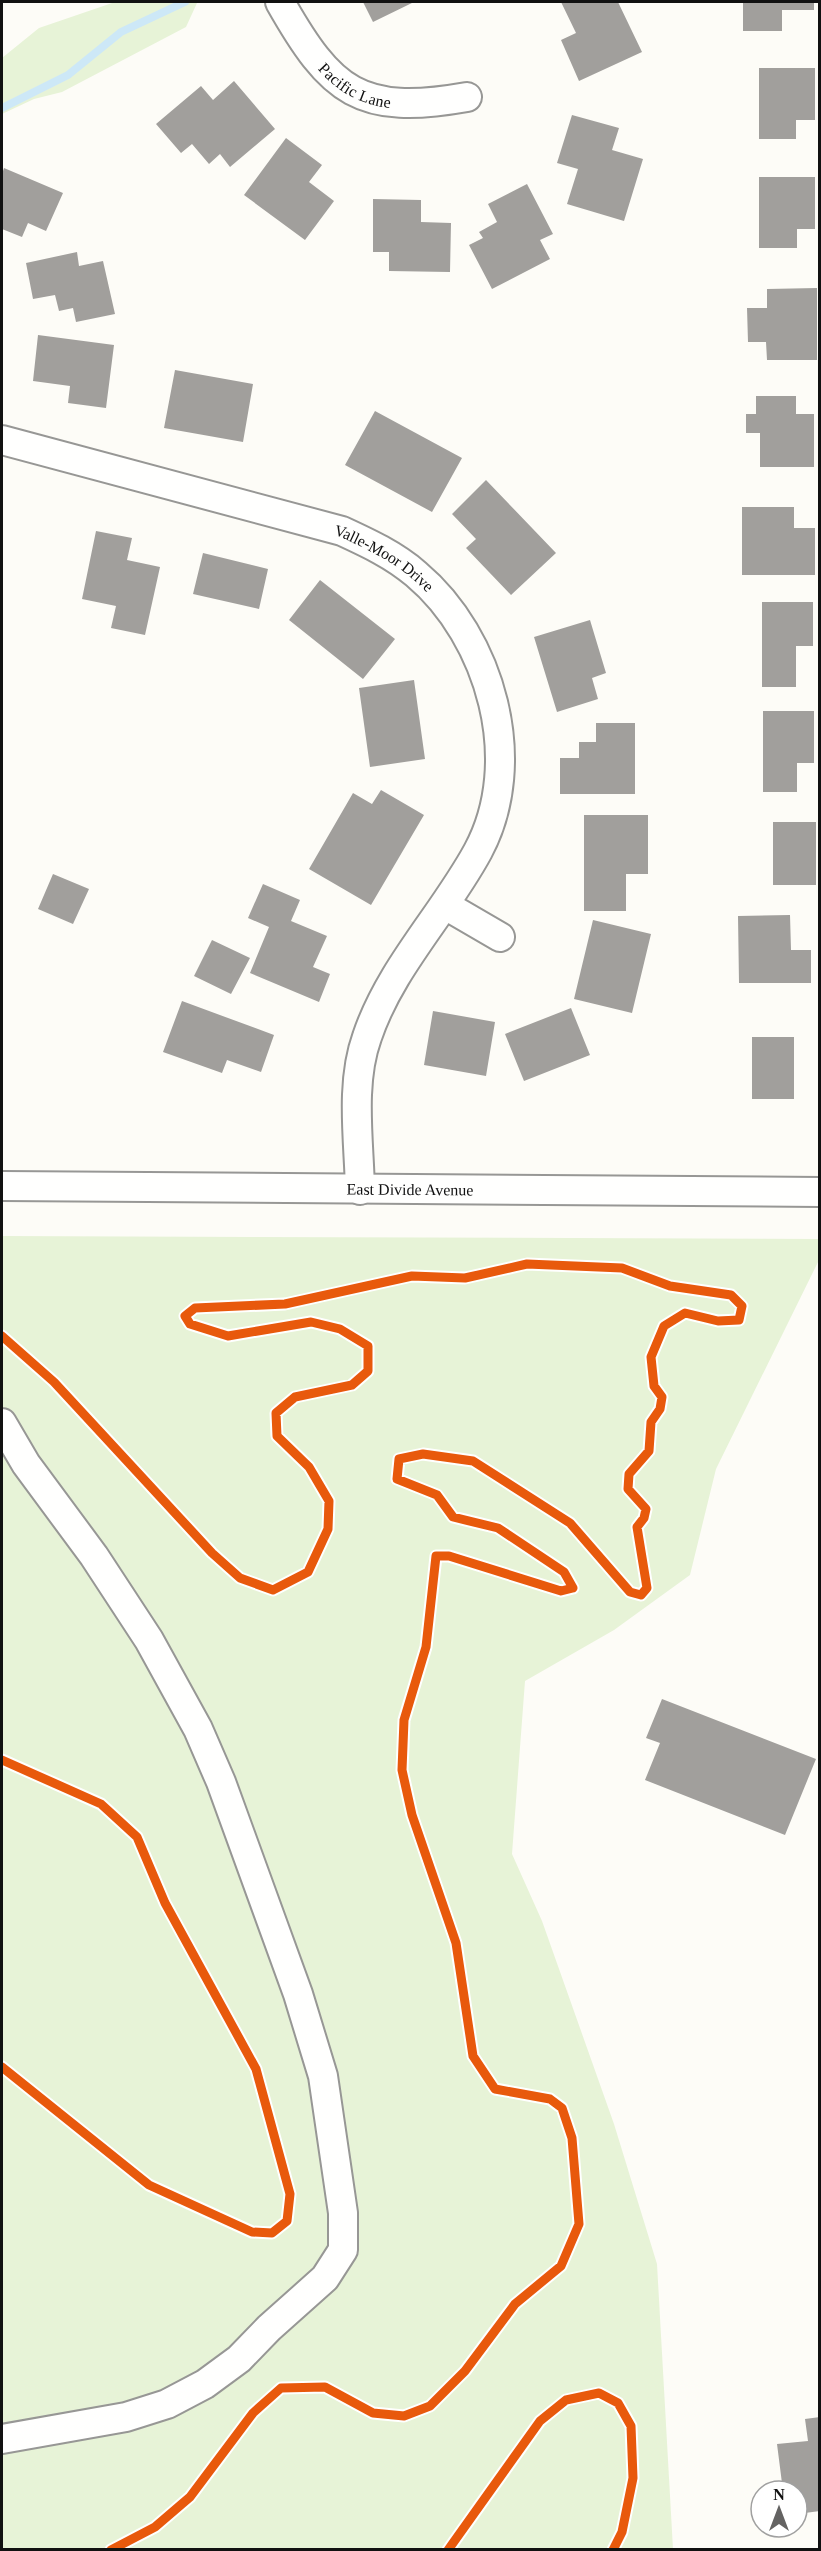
<svg xmlns="http://www.w3.org/2000/svg" width="821" height="2551" viewBox="0 0 821 2551" font-family="'Times New Roman',serif">
<style>
.green{fill:#e7f3d7}
.lines{fill:none;stroke-linecap:round;stroke-linejoin:round}
.stream{stroke:#cde8f7;stroke-width:8}
.building{fill:#a19f9c}
.minor-casing{stroke:#979795;stroke-width:32}
.minor{stroke:#fffffe;stroke-width:28}
.cycleway-casing{stroke:#fff;stroke-width:13}
.cycleway{stroke:#e8590c;stroke-width:9}
.labels{text-anchor:middle;stroke-width:6;stroke-linejoin:round;paint-order:stroke}
.street-label{font-size:16px;fill:#111;stroke:#fff}
</style>
<rect width="100%" height="100%" fill="#fdfcf7"/>
<!-- green -->
<path class="green" d="M 115,2 L 197,3 L 186,27 L 62,92 L 34,99 L 2,114 L 2,58 L 39,28 Z
M 2,1236 L 819,1239 L 819,1260 L 716,1469 L 690,1575 L 614,1630 L 525,1681 L 512,1854 L 542,1921 L 614,2124 L 657,2264 L 673,2549 L 2,2550 Z"/>
<g class="lines">
<!-- stream -->
<path class="stream" d="M 2,108 L 68,75 L 121,32 L 185,2"/>
</g>
<!-- building -->
<path class="building" d="M 363,2 L 414,2 L 373,22 Z
M 561,2 L 618,2 L 642,52 L 579,81 L 561,40 L 576,33 Z
M 743,2 L 814,2 L 814,10 L 782,10 L 782,31 L 743,31 Z
M 759,68 L 815,68 L 815,120 L 796,120 L 796,139 L 759,139 Z
M 234,81 L 275,129 L 230,167 L 220,154 L 209,164 L 192,144 L 181,153 L 156,124 L 201,86 L 213,100 Z
M 572,115 L 619,128 L 612,150 L 643,159 L 624,221 L 567,204 L 578,169 L 557,163 Z
M 286,138 L 322,165 L 309,182 L 334,201 L 305,240 L 244,195 Z
M 4,168 L 63,193 L 46,231 L 28,223 L 22,237 L 2,229 L 2,174 Z
M 759,177 L 815,177 L 815,229 L 797,229 L 797,248 L 759,248 Z
M 527,184 L 553,234 L 540,240 L 550,259 L 492,289 L 469,245 L 483,238 L 479,232 L 497,222 L 488,204 Z
M 373,199 L 421,200 L 421,222 L 451,223 L 450,272 L 389,271 L 389,252 L 373,252 Z
M 77,252 L 79,266 L 103,261 L 115,314 L 76,322 L 73,308 L 59,311 L 55,295 L 33,299 L 26,263 Z
M 817,288 L 817,360 L 767,360 L 766,342 L 748,342 L 747,308 L 767,308 L 767,289 Z
M 38,335 L 114,345 L 106,408 L 68,403 L 70,386 L 33,381 Z
M 175,370 L 253,384 L 243,442 L 164,428 Z
M 756,396 L 796,396 L 796,414 L 814,414 L 814,467 L 760,467 L 760,433 L 746,433 L 746,414 L 756,414 Z
M 375,411 L 462,458 L 432,512 L 345,465 Z
M 486,480 L 556,553 L 511,595 L 466,548 L 476,539 L 452,514 Z
M 742,507 L 794,507 L 794,528 L 815,528 L 815,575 L 742,575 Z
M 96,531 L 132,538 L 127,560 L 160,567 L 145,635 L 111,628 L 116,606 L 82,599 Z
M 203,553 L 268,569 L 259,609 L 193,594 Z
M 320,580 L 395,639 L 363,679 L 289,620 Z
M 762,602 L 813,602 L 813,646 L 796,646 L 796,687 L 762,687 Z
M 590,620 L 606,673 L 592,678 L 598,699 L 557,712 L 534,637 Z
M 414,680 L 425,759 L 370,767 L 359,688 Z
M 763,711 L 814,711 L 814,763 L 797,763 L 797,792 L 763,792 Z
M 596,723 L 635,723 L 635,794 L 560,794 L 560,758 L 579,758 L 579,742 L 596,742 Z
M 381,790 L 424,815 L 371,905 L 309,869 L 353,793 L 372,804 Z
M 584,815 L 648,815 L 648,874 L 626,874 L 626,911 L 584,911 Z
M 773,822 L 816,822 L 816,885 L 773,885 Z
M 53,874 L 89,889 L 73,924 L 38,909 Z
M 263,884 L 300,900 L 291,921 L 327,936 L 313,967 L 330,974 L 319,1002 L 250,973 L 269,927 L 248,918 Z
M 790,915 L 791,950 L 811,950 L 811,983 L 739,983 L 738,916 Z
M 593,920 L 651,934 L 632,1013 L 574,999 Z
M 212,940 L 250,958 L 231,994 L 194,976 Z
M 182,1001 L 274,1035 L 261,1072 L 227,1060 L 222,1073 L 163,1052 Z
M 571,1008 L 590,1055 L 524,1081 L 505,1034 Z
M 433,1011 L 495,1022 L 486,1076 L 424,1065 Z
M 752,1037 L 794,1037 L 794,1099 L 752,1099 Z
M 662,1699 L 816,1759 L 785,1835 L 645,1780 L 660,1743 L 646,1738 Z
M 820,2417 L 820,2511 L 797,2514 L 797,2491 L 783,2491 L 777,2444 L 808,2441 L 805,2419 Z"/>
<g class="lines">
<defs>
<g id="minor">
<path id="s1" d="M 280,2 C 331,92 360,116 467,97"/>
<path id="s2" d="M 2,440 L 342,531 C 368,543 394,555 416,574 C 491,637 526,762 478,851 C 444,914 390,968 367,1037 C 350,1084 359,1141 360,1190"/>
<path d="M 445,905 L 500,937"/>
<path id="s3" d="M 2,1186 L 820,1192"/>
<path d="M 2,1423 L 26,1464 L 94,1556 L 149,1640 L 198,1729 L 221,1782 L 298,1994 L 323,2076 L 343,2213 L 343,2250 L 325,2278 L 269,2328 L 239,2359 L 205,2384 L 167,2404 L 126,2417 L 2,2439"/>
</g>
</defs>
<!-- minor casing -->
<use href="#minor" class="minor-casing"/>
<!-- minor -->
<use href="#minor" class="minor"/>
<defs>
<path id="cycleway" d="M 2,1336 L 54,1382 L 212,1553 L 240,1578 L 273,1590 L 308,1572 L 328,1529 L 329,1501 L 309,1467 L 277,1436 L 276,1413 L 295,1397 L 352,1385 L 368,1371 L 368,1346 L 340,1329 L 311,1322 L 228,1336 L 190,1324 L 185,1316 L 195,1308 L 285,1304 L 412,1276 L 465,1278 L 527,1264 L 622,1268 L 670,1286 L 731,1295 L 742,1306 L 739,1320 L 718,1321 L 685,1313 L 664,1326 L 651,1357 L 654,1386 L 662,1397 L 660,1409 L 651,1422 L 649,1451 L 629,1474 L 628,1489 L 646,1509 L 644,1518 L 637,1527 L 647,1588 L 641,1595 L 630,1592 L 570,1523 L 473,1461 L 423,1454 L 399,1459 L 397,1479 L 437,1495 L 453,1517 L 498,1528 L 564,1572 L 573,1588 L 561,1591 L 449,1556 L 436,1556 L 426,1647 L 404,1720 L 402,1770 L 412,1815 L 456,1943 L 473,2056 L 495,2089 L 550,2099 L 562,2108 L 572,2138 L 579,2224 L 561,2266 L 515,2304 L 465,2371 L 430,2406 L 404,2416 L 373,2413 L 325,2387 L 281,2388 L 253,2413 L 190,2497 L 155,2527 L 111,2550
M 2,1760 L 101,1804 L 137,1837 L 165,1903 L 256,2069 L 290,2194 L 287,2221 L 272,2233 L 252,2232 L 149,2185 L 2,2067
M 448,2550 L 540,2421 L 566,2400 L 599,2393 L 618,2403 L 631,2426 L 633,2478 L 622,2532 L 613,2550"/>
</defs>
<!-- cycleway casing -->
<use href="#cycleway" class="cycleway-casing"/>
<!-- cycleway -->
<use href="#cycleway" class="cycleway"/>
</g>
<g class="labels">
<!-- street labels -->
<g class="street-label">
<text dy="6" stroke="none"><textPath href="#s1" startOffset="116">Pacific Lane</textPath></text>
<text dy="6" stroke="none"><textPath href="#s2" startOffset="402">Valle-Moor Drive</textPath></text>
<text dy="6" stroke="none"><textPath href="#s3" startOffset="408">East Divide Avenue</textPath></text>
</g>
</g>
<!-- border -->
<rect width="821" height="2551" fill="none" stroke="#111111" stroke-width="6"/>
<!-- north arrow -->
<g transform="translate(779 2509)"><circle r="28" fill="#ffffff" stroke="#a0a0a0" stroke-width="1.5"/>
<path d="M0-4.5L10 22L0 15L-10 22Z" fill="#646362"/>
<text y="-9" font-size="16" font-weight="bold" text-anchor="middle" fill="#111111">N</text>
</g>
</svg>
